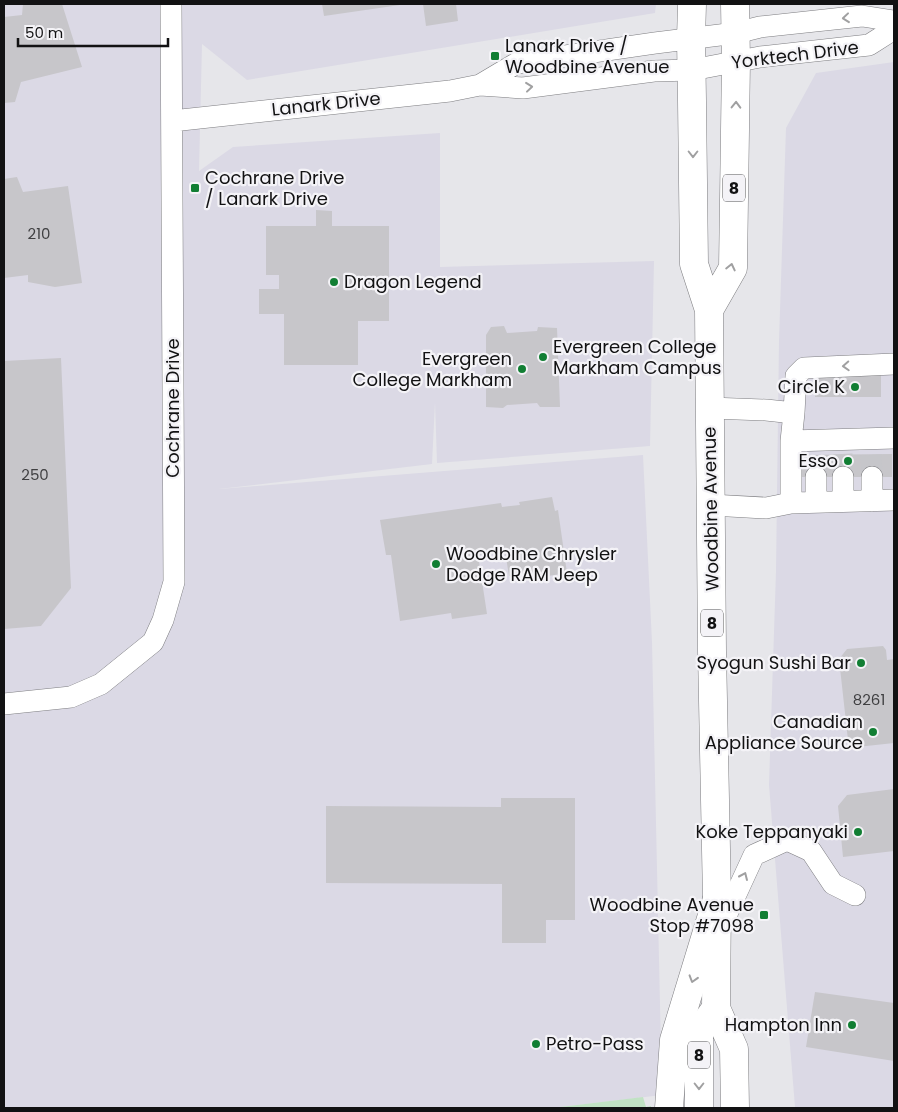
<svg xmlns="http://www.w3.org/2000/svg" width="898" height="1112" viewBox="0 0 898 1112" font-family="Poppins,sans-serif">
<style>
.built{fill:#dbd9e5}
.green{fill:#c1e2c4}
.building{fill:#c7c6ca}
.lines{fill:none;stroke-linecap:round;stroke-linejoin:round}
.minor-tunnel{stroke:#c6c6ca;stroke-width:21;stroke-dasharray:21 11;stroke-linecap:butt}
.minor-casing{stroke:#7d7d80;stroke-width:22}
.major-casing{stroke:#7d7d80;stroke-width:29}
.highway-casing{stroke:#7d7d80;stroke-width:29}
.minor{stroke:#fff;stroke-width:21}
.major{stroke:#fff;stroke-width:28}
.highway{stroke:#fff;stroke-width:28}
.oneway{stroke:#a0a0a1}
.poi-dot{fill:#117e33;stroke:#f4f3f7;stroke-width:2}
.labels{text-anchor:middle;stroke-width:4.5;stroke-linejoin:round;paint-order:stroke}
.number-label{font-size:15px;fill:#3f3f41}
.shield{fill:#f4f3f7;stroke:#565657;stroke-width:1}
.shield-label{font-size:16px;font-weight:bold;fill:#121213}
.poi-label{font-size:18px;fill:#121213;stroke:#f4f3f7;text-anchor:end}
.street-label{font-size:18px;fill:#121213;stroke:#f4f3f7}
</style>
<rect width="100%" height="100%" fill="#e6e6ea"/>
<!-- built -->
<path class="built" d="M 4,4 L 656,4 L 655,13 L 247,80 L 202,44 L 199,171 L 233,147 L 440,133 L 440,267 L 654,261 L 650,446 L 437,463 L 435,402 L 432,464 L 219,489 L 643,455 L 652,642 L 662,1095 L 552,1108 L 4,1108 Z
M 894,62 L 894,1108 L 801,1108 L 795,1107 L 769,785 L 776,571 L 779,341 L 786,128 L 816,73 Z"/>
<!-- green -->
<path class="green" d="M 643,1097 L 646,1107 L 651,1106 L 651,1108 L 552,1108 Z"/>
<!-- building -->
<path class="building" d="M 23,4 L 62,4 L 82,67 L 21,82 L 15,102 L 4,103 L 4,17 L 22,15 Z
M 322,4 L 400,4 L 400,5 L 324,16 Z
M 423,4 L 456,4 L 458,21 L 426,26 Z
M 17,177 L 23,192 L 68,186 L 82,283 L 55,287 L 28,282 L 28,275 L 4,278 L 4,179 Z
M 316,210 L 332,211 L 332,226 L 389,226 L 389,321 L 358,321 L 358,365 L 284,365 L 284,314 L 259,314 L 259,289 L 279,289 L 279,275 L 266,275 L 266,226 L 316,226 Z
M 504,326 L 507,333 L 537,331 L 538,327 L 557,328 L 560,407 L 540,407 L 537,403 L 507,405 L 503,408 L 486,407 L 486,335 L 491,327 Z
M 61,358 L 71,588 L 41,626 L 4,629 L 4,361 Z
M 815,371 L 881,371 L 881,397 L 815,397 Z
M 892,454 L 892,477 L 797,477 L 797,455 Z
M 552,497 L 555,511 L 558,510 L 567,573 L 535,578 L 534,572 L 509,576 L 505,551 L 478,555 L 487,614 L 452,619 L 451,613 L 400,621 L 391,555 L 386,555 L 380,520 L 501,503 L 502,507 L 520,505 L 519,502 Z
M 883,646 L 886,650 L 887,660 L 894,659 L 894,743 L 857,747 L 848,740 L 839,659 L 847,649 Z
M 894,789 L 894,851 L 843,857 L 838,806 L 847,795 Z
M 501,798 L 575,798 L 575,920 L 546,920 L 546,943 L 502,943 L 502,884 L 326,883 L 326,806 L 501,807 Z
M 815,992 L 894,1003 L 894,1061 L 806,1047 Z"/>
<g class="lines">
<!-- minor-tunnel -->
<path class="minor-tunnel" d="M 842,454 L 843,477
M 871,455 L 872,477
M 816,477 L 817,455"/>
<defs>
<path id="minor" d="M 480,85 L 517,63 L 655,43 L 736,33 L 760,27 L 862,16 L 894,21
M 172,121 L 450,91 L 480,85 L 523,88 L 654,71 L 692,70 L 760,57 L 869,45 L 894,29
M 710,408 L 766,410 L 794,413 L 791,441 L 894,438
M 794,413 L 796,376 L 804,368 L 894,364
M 872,477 L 872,501
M 843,501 L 843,477
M 816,502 L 816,477
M 791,503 L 791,441
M 711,505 L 766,508 L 791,503 L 894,500
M 4,704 L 71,697 L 101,684 L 153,642 L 163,620 L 174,582 L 171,4
M 719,931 L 754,855 L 787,840 L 811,851 L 833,884 L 855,895"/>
<path id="major" d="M 692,4 L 691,39 L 692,101 L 694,264 L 709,310 L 712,651 L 717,899 L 716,1008 L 734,1049 L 735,1108
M 709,310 L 733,268 L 736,61 L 735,4
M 699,1108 L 699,1032 L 716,1008"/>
<path id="highway" d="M 669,1108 L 674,1040 L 717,899"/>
</defs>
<!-- minor casing -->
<use href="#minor" class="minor-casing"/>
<!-- major casing -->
<use href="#major" class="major-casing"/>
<!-- highway casing -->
<use href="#highway" class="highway-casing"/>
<!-- minor -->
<use href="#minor" class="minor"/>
<!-- major -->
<use href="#major" class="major"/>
<!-- highway -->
<use href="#highway" class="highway"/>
</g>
<!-- one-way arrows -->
<defs><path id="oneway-chevron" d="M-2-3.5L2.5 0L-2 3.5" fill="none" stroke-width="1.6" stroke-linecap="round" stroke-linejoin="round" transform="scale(1.25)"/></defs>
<g class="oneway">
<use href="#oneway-chevron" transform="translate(846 18) rotate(174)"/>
<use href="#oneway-chevron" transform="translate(529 87) rotate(-6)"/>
<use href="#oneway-chevron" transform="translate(736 105) rotate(-89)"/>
<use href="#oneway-chevron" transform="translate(693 154) rotate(90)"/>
<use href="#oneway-chevron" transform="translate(731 267) rotate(-77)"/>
<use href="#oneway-chevron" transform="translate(846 366) rotate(177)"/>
<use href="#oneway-chevron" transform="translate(744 876) rotate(-66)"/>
<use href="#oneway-chevron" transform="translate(693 979) rotate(107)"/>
<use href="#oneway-chevron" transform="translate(699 1086) rotate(90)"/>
</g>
<!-- markers -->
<g class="poi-dot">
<rect x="490" y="51" width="10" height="10" rx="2.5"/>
<rect x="190" y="183" width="10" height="10" rx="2.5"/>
<circle cx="334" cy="282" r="5"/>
<circle cx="543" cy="357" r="5"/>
<circle cx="522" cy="369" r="5"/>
<circle cx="855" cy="387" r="5"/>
<circle cx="848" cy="461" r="5"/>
<circle cx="436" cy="564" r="5"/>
<circle cx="861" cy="663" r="5"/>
<circle cx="873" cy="732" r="5"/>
<circle cx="858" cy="832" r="5"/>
<rect x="759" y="910" width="10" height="10" rx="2.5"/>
<circle cx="852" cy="1025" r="5"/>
<circle cx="536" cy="1044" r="5"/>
</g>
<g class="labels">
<!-- number labels -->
<g class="number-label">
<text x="39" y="239">210</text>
<text x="35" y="480">250</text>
<text x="869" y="705">8261</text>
</g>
<!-- shield labels -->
<g class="shield">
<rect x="723" y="174.5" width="22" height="27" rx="4"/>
<rect x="701" y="609.5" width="22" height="27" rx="4"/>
<rect x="688" y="1041.5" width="22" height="27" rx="4"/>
</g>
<g class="shield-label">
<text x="734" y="194">8</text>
<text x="712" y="629">8</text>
<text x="699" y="1061">8</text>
</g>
<!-- poi labels -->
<g class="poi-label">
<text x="505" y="52" text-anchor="start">Lanark Drive /<tspan x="505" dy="21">Woodbine Avenue</tspan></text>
<text x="205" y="184" text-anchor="start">Cochrane Drive<tspan x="205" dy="21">/ Lanark Drive</tspan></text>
<text x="344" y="288" text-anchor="start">Dragon Legend</text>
<text x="553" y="353" text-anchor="start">Evergreen College<tspan x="553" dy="21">Markham Campus</tspan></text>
<text x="512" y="365">Evergreen<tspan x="512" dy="21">College Markham</tspan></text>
<text x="845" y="393">Circle K</text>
<text x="838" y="467">Esso</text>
<text x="446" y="560" text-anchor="start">Woodbine Chrysler<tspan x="446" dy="21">Dodge RAM Jeep</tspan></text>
<text x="851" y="669">Syogun Sushi Bar</text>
<text x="863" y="728">Canadian<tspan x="863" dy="21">Appliance Source</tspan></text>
<text x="848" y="838">Koke Teppanyaki</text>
<text x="754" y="911">Woodbine Avenue<tspan x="754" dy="21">Stop #7098</tspan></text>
<text x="842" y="1031">Hampton Inn</text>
<text x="546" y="1050" text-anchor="start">Petro-Pass</text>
</g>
<!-- street labels -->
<g class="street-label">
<text transform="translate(795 55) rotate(-7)" y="6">Yorktech Drive</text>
<text transform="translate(326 104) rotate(-6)" y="6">Lanark Drive</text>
<text transform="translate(173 408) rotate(-90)" y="6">Cochrane Drive</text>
<text transform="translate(711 509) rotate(-91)" y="6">Woodbine Avenue</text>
</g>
</g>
<!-- border -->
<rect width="898" height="1112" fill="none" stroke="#121213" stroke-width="10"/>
<!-- scale -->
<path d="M18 38v8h150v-8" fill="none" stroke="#121213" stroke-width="2.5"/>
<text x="25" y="38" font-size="15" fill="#121213" stroke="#f4f3f7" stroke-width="4" paint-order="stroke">50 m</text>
</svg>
